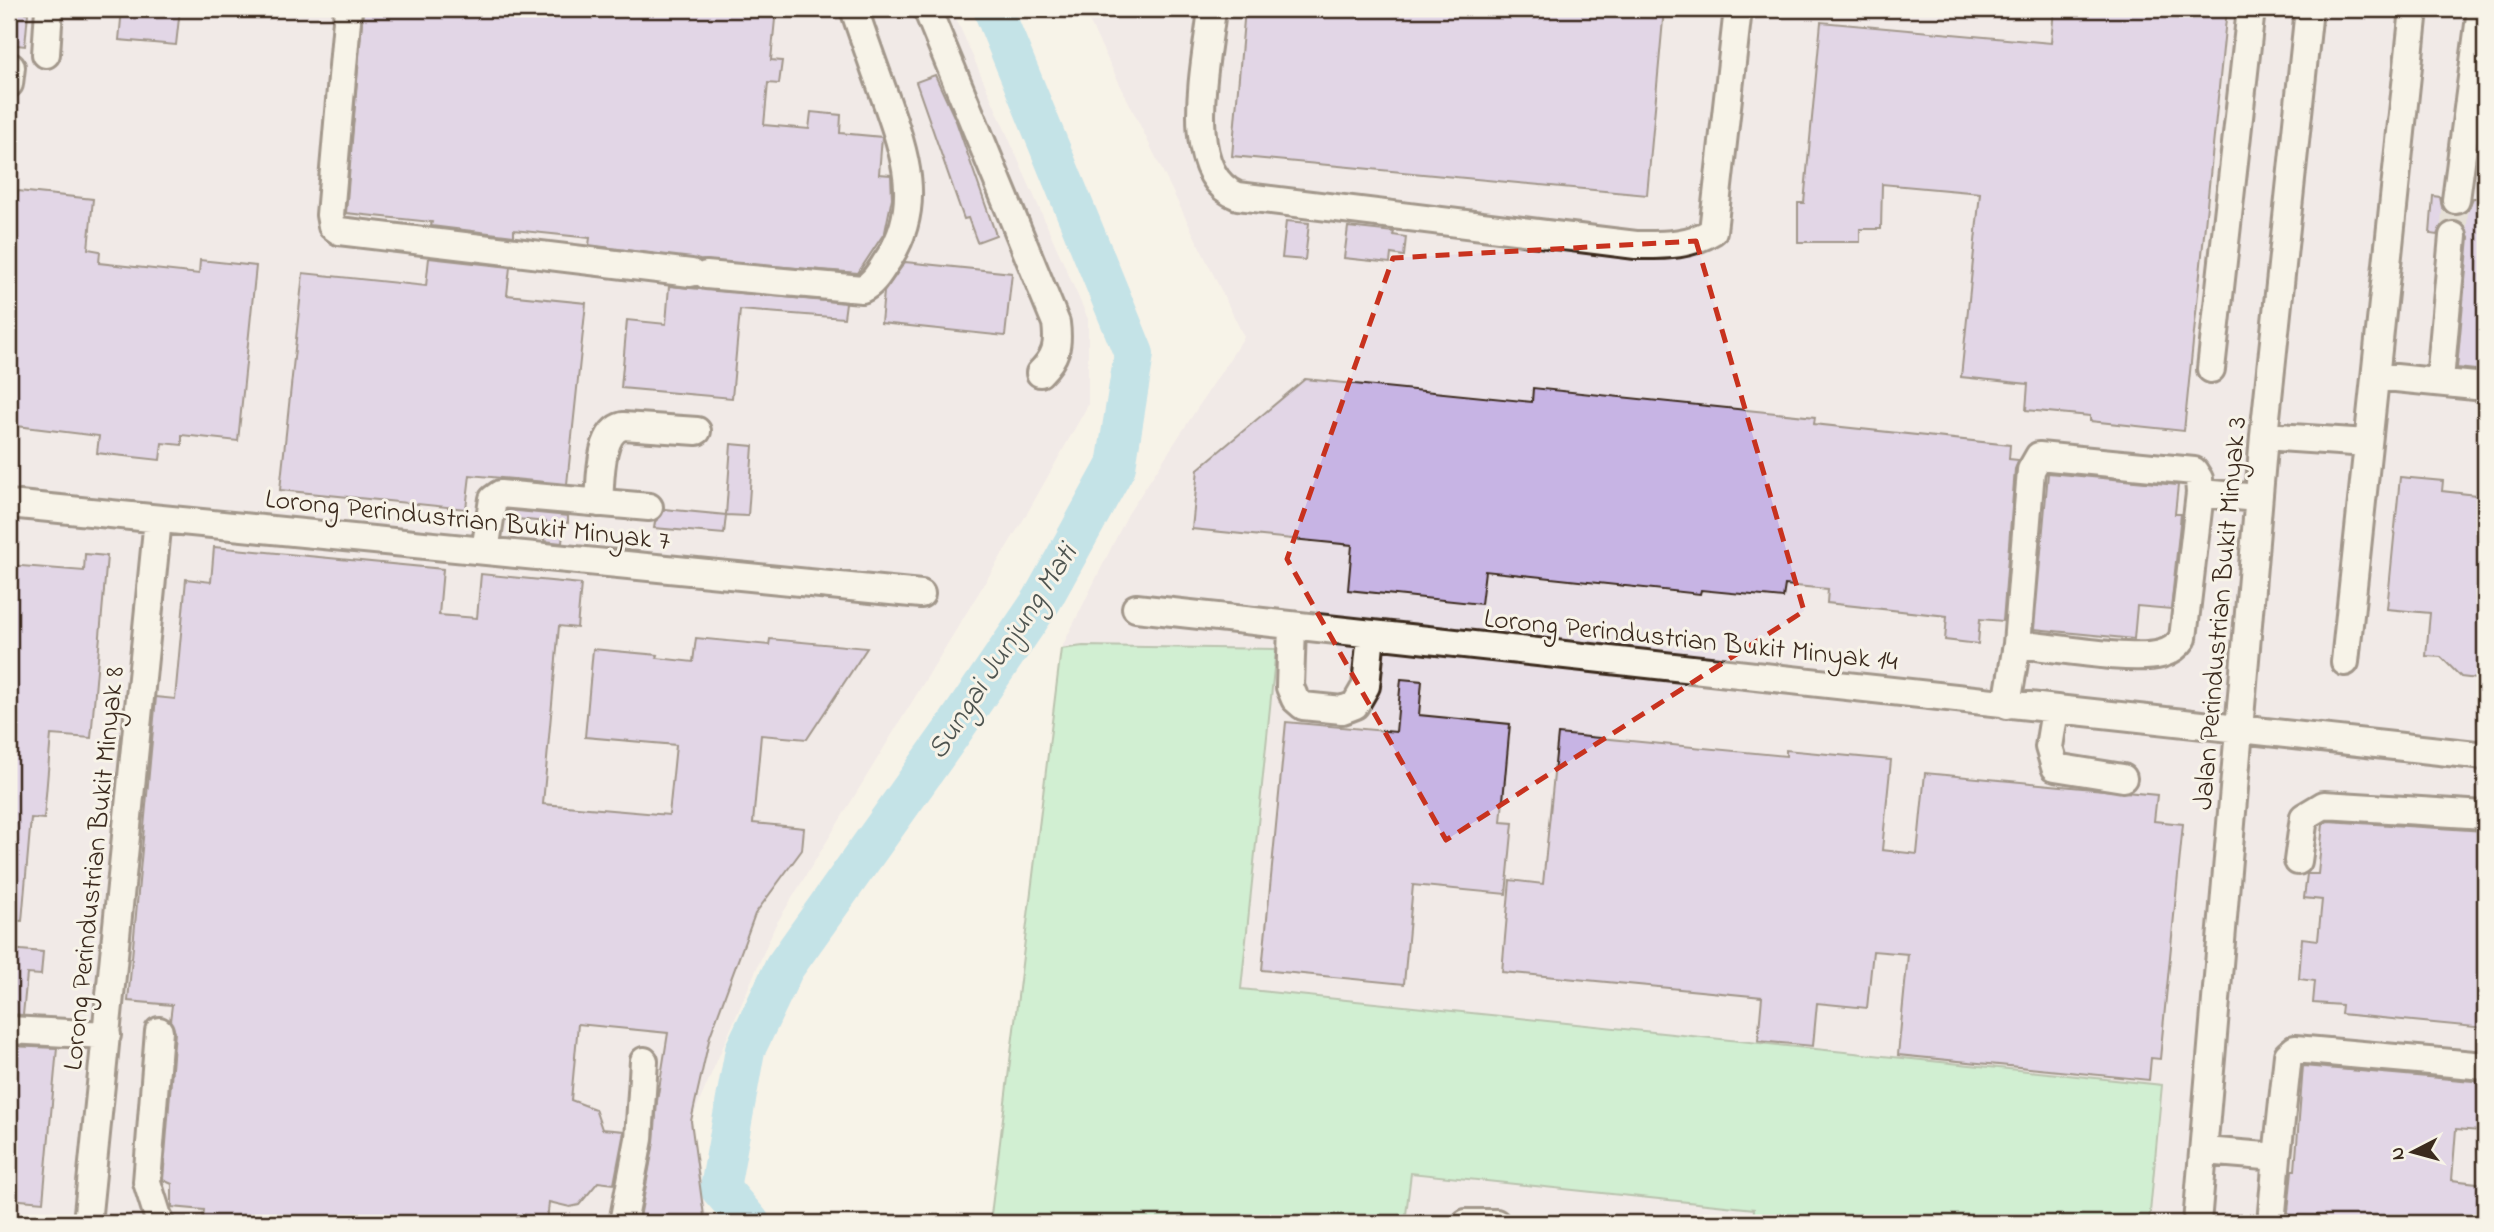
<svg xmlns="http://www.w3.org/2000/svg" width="2494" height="1232" viewBox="0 0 2494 1232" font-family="'Indie Flower',sans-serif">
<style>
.built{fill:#e9e0e7}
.green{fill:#a3eab8;stroke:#6f8a6b;stroke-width:2}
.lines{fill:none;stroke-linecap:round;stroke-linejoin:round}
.river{stroke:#86d0e7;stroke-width:40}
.building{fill:#c7b4e4;stroke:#3b2a1e;stroke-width:2}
.minor-tunnel{stroke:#d1cbc0;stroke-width:26;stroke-dasharray:26 13;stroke-linecap:butt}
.minor-casing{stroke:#3b2a1e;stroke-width:32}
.minor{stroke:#f7f3e8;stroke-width:26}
.marked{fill:none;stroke:#c8321e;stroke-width:5;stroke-dasharray:14 9;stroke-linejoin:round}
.labels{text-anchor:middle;stroke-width:6;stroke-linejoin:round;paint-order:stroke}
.street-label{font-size:28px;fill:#3b2a1e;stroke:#f7f3e8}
.water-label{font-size:30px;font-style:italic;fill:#4e5450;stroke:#f7f3e8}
</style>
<rect width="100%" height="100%" fill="#f7f3e8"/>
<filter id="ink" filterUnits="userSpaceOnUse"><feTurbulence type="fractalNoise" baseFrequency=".0143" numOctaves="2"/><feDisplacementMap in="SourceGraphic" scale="14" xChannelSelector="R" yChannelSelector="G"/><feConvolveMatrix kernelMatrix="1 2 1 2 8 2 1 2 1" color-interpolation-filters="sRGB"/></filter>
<g filter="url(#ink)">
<!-- built -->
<path class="built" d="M 9,9 L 952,9 L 1088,319 L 1088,405 L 1025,517 L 775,926 L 691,1121 L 708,1223 L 9,1223 Z
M 1083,9 L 2485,9 L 2485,1223 L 990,1223 L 1061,649 L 1128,514 L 1244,337 Z"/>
<!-- green -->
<path class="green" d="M 1083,646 L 1276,649 L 1241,989 L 2162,1085 L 2149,1223 L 1753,1223 L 1754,1209 L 1411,1173 L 1405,1223 L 990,1223 L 1061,649 Z"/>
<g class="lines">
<!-- river -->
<path class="river" d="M 750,1223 L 720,1188 L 745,1050 L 784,968 L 952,732 L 1042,600 L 1116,466 L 1134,354 L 993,9"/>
</g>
<!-- building -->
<path class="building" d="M 122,9 L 180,9 L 176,45 L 119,40 Z
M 363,9 L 776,9 L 771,60 L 782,61 L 779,84 L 768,83 L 764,125 L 809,129 L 811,112 L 841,115 L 840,133 L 882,137 L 879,174 L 891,175 L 892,198 L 885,232 L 858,273 L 700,260 L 589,245 L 590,238 L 514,230 L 514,236 L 431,226 L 432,222 L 346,213 Z
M 1245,9 L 1664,9 L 1647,195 L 1232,156 Z
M 2054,9 L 2227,9 L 2184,431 L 2090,421 L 2090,416 L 2026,410 L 2028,384 L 1961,377 L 1980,193 L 1882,184 L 1881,229 L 1860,229 L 1860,242 L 1798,242 L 1798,203 L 1804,203 L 1821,22 L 2051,43 Z
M 9,11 L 28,13 L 25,46 L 9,44 Z
M 935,75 L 956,121 L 996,235 L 977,242 L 968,218 L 964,219 L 916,82 Z
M 18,191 L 93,199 L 88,249 L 100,251 L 99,263 L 199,274 L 200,260 L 256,266 L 238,441 L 182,435 L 182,445 L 162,443 L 160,460 L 97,453 L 99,436 L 9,425 L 9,241 L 13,241 Z
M 2433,196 L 2440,197 L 2442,207 L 2455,216 L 2468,210 L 2473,198 L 2485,198 L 2485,371 L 2457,368 L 2469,237 L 2463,224 L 2454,220 L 2441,226 L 2437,235 L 2430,234 Z
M 1286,221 L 1309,223 L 1305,260 L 1282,258 Z
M 1348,227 L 1394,232 L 1393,235 L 1406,237 L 1404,256 L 1391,254 L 1390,263 L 1344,258 Z
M 429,258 L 510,267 L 507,295 L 586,303 L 567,484 L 470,475 L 466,509 L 280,490 L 303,273 L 426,286 Z
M 905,262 L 1012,273 L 1005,336 L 881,323 L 884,292 Z
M 669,286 L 846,303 L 844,318 L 740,310 L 732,398 L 621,388 L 627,320 L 666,324 Z
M 1305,379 L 1532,402 L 1533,388 L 1815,417 L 1814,424 L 2010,445 L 2009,459 L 2019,460 L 2015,469 L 2003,621 L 1980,619 L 1978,644 L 1945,640 L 1947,616 L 1827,603 L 1828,589 L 1785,585 L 1783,598 L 1701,590 L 1700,594 L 1485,571 L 1481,604 L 1348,590 L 1352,545 L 1192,529 L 1198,469 Z
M 731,444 L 753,446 L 748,516 L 726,515 Z
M 2048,473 L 2178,485 L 2175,514 L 2181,514 L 2171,609 L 2137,606 L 2134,639 L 2034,629 Z
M 2400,477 L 2443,481 L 2442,491 L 2485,496 L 2485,680 L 2461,677 L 2441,657 L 2426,656 L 2430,613 L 2387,609 Z
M 664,509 L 726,515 L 724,534 L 654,528 L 655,522 Z
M 508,510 L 568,516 L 568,523 L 564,522 L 562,543 L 544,541 L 546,522 L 507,518 Z
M 214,547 L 443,569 L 439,615 L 477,618 L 481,574 L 581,584 L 577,628 L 559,626 L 543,804 L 669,815 L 676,745 L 585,737 L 593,649 L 658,655 L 657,658 L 693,662 L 696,638 L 769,645 L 770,639 L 867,648 L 807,739 L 761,735 L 753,823 L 804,828 L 802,850 L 755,914 L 710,1036 L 691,1121 L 705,1223 L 639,1223 L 654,1142 L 657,1101 L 668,1033 L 578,1024 L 571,1100 L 595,1109 L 602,1129 L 624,1131 L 623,1137 L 614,1184 L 598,1182 L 579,1205 L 570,1207 L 549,1202 L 547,1223 L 433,1223 L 354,1216 L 353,1223 L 250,1223 L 203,1219 L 204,1210 L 172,1207 L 172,1184 L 163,1180 L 175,1032 L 170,1021 L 172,1005 L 128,1001 L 156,697 L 175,699 L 186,579 L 211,582 Z
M 85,554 L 107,556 L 91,738 L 51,735 L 44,819 L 31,818 L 22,921 L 9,920 L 9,565 L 84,571 Z
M 1401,679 L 1422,681 L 1419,715 L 1510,724 L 1501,822 L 1513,823 L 1506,894 L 1413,885 L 1404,984 L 1262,970 L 1286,722 L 1396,732 Z
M 1558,734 L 1786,756 L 1786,750 L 1891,760 L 1882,850 L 1917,854 L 1925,773 L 2157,795 L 2154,821 L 2183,824 L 2160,1059 L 2151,1058 L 2149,1080 L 1898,1055 L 1908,954 L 1873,951 L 1867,1008 L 1817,1003 L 1813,1046 L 1758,1041 L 1762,997 L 1502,972 L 1510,880 L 1543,884 Z
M 2328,821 L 2485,831 L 2485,1028 L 2341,1014 L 2342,1005 L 2313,1003 L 2315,981 L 2299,979 L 2302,938 L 2318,940 L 2322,900 L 2304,898 L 2307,874 L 2318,874 L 2323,824 Z
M 9,949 L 43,952 L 41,975 L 27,974 L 23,1015 L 9,1014 Z
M 9,1046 L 57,1048 L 43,1202 L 9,1199 Z
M 2303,1066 L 2484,1082 L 2480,1131 L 2456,1129 L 2452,1180 L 2485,1184 L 2485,1223 L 2287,1223 L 2292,1170 L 2295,1170 Z"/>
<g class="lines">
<!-- minor-tunnel -->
<path class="minor-tunnel" d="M 2453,236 L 2456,200"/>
<defs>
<path id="minor" d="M 348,9 L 330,215 L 332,226 L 339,231 L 691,273
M 927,9 L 1056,323 C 1059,346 1056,357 1040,373
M 1212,9 C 1207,60 1179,173 1238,196 L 1636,245 C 1664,245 1689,246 1713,231 L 1738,9
M 46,54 L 49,9
M 9,84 L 11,67
M 2456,200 L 2481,9
M 706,275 L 862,289 C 875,283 881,269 889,258 C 923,205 905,154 886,100 C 875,69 864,39 854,9
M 2211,369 L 2251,9
M 2376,376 L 2485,387
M 2440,380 L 2453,236
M 2264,436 L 2368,443
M 599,503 C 601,482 598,432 623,426 L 697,431
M 9,504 L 921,594
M 485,551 L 493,499 L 500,494 L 649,507
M 1136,608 L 2485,756
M 1292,626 L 1290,687 L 1295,699 L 1303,706 L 1342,710 L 1355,705 L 1366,686 L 1371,634
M 2017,644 L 2031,470 L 2039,456 L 2194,471 L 2199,479 L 2200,493
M 2345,662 L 2414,9
M 2007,705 L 2017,644 C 2051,647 2132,662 2161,654 C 2171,651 2177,647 2183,638 L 2200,493 L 2258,498
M 2055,710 L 2049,747 L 2055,767 L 2123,778
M 2298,861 L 2304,817 L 2324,805 L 2485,815
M 9,1030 L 107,1035
M 159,1031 L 147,1182 L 160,1223
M 2205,1151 L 2277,1157 L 2288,1055 L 2295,1049 L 2485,1066
M 87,1223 L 158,519
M 623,1223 L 639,1139 L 644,1061
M 1466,1223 L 1496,1223
M 2197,1223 L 2264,436 L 2309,9
M 2271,1223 L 2277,1157"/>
</defs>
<!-- minor casing -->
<use href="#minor" class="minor-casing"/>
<!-- minor -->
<use href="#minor" class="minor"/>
</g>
</g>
<!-- marked area -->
<path d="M0 0H2494V1232H0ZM 1696,241 L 1804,611 L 1446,840 L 1287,559 L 1393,258 Z" fill="#f7f3e8" fill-opacity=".55" fill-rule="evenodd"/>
<path class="marked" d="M 1696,241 L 1804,611 L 1446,840 L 1287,559 L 1393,258 Z"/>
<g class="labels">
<!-- street labels -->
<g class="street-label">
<text transform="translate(468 518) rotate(6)" y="10">Lorong Perindustrian Bukit Minyak 7</text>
<text transform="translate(2218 613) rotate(-85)" y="10">Jalan Perindustrian Bukit Minyak 3</text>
<text transform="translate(1691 638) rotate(6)" y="10">Lorong Perindustrian Bukit Minyak 14</text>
<text transform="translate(92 868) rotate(-84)" y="10">Lorong Perindustrian Bukit Minyak 8</text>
</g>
<!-- water labels -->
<g class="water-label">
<text transform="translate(1001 651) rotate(-57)" y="10">Sungai Junjung Mati</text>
</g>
</g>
<!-- margin -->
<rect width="2494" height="1232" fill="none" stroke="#f7f3e8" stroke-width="35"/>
<rect x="18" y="18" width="2459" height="1197" fill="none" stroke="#3b2a1e" stroke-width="2.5" filter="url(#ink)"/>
<!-- north arrow -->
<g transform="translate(2413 1152) rotate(264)" stroke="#f7f3e8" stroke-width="5" paint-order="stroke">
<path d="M0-5L12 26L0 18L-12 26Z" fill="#3b2a1e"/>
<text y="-10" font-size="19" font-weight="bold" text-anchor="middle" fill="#3b2a1e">N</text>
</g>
</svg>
